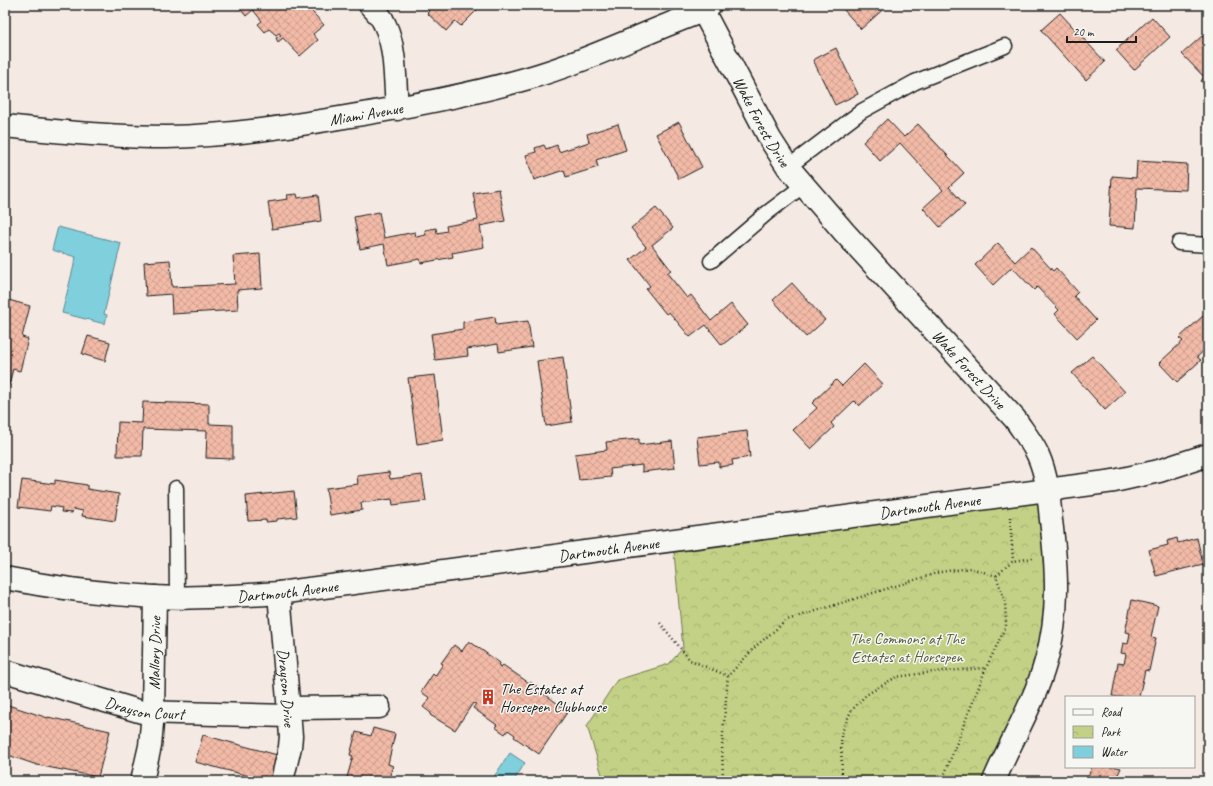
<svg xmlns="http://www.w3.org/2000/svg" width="1213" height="786" viewBox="0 0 1213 786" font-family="Caveat,sans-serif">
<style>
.park{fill:url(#park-crowns);stroke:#6f7650}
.water{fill:#80cfdd;stroke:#588790}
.building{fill:url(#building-cross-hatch);stroke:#1c1c1c}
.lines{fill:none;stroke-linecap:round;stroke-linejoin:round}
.lane-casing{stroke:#1c1c1c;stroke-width:17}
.street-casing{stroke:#1c1c1c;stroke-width:25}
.path{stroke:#1c1c1c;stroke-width:2.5;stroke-dasharray:1 3;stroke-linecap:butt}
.lane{stroke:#f6f6f2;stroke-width:14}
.street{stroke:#f6f6f2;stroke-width:22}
.labels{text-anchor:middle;stroke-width:3;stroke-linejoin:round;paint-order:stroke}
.street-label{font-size:16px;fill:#1c1c1c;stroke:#f6f6f2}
.park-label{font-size:16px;fill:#565b41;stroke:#f6f6f2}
.poi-label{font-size:16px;fill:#1c1c1c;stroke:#f6f6f2;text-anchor:start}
</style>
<defs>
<pattern id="park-crowns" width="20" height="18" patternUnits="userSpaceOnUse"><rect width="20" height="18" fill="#c2d185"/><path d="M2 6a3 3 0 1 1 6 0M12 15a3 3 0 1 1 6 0" fill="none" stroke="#a6b372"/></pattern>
<pattern id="building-cross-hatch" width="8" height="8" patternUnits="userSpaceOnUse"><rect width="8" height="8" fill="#f2baa7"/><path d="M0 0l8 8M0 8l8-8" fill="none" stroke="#cf9f8f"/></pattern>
</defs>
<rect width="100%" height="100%" fill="#f5eae3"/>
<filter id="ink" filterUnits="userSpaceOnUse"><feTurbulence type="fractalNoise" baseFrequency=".025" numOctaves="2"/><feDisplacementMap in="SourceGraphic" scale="8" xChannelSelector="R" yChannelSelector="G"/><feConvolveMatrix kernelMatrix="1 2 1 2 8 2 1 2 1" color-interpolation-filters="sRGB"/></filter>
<g filter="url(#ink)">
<!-- park -->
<path class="park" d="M 1048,493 L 1053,634 L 995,781 L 604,781 L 587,726 L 617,680 L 669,664 L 683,648 L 673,542 Z"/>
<!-- water -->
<path class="water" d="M 58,227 L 121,243 L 104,314 L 107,315 L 105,324 L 62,313 L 76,257 L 52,250 Z
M 510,753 L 525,763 L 515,779 L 517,781 L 491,781 Z"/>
<!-- building -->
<path class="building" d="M 237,5 L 303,5 L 305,7 L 306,5 L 324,25 L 313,34 L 318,40 L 300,56 L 283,38 L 278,42 L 276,38 L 281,35 L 279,33 L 276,35 L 269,29 L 265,32 L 258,24 L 262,21 L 253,10 L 246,16 Z
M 424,5 L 473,5 L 477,10 L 461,26 L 455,21 L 446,31 L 427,13 L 429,11 Z
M 848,5 L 888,5 L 861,29 L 843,9 Z
M 1060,13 L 1105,62 L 1086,80 L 1041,30 Z
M 1152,17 L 1170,37 L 1134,70 L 1116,50 Z
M 1202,36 L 1208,42 L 1208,89 L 1201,81 L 1204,77 L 1182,54 Z
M 836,48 L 858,94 L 835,105 L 813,60 Z
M 887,119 L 904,137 L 918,124 L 964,173 L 949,187 L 965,205 L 940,227 L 923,208 L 943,190 L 900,143 L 880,161 L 863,142 Z
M 679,122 L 702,167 L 679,179 L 656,134 Z
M 618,124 L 626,150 L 596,160 L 598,167 L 566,177 L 564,170 L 534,180 L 526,155 L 536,152 L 535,148 L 544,145 L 546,149 L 557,145 L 559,152 L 589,142 L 587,134 Z
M 1137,161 L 1187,164 L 1186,190 L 1137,188 L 1135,228 L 1109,226 L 1112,176 L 1136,178 Z
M 499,189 L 505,221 L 480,226 L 484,247 L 452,253 L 453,257 L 421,263 L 420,259 L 388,265 L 384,244 L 360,249 L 354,217 L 379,212 L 384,238 L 415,232 L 416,237 L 426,235 L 425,230 L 436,228 L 437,233 L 447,231 L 446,226 L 478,220 L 473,193 Z
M 297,194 L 298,198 L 318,195 L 321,221 L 272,229 L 268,202 L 288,199 L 287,195 Z
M 656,208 L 673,228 L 652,245 L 671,270 L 667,273 L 687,298 L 691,295 L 711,321 L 731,304 L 748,325 L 722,345 L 706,325 L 690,337 L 669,312 L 666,314 L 646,289 L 650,286 L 630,260 L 646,247 L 631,228 Z
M 998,243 L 1015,262 L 1031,247 L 1053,271 L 1056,268 L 1078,292 L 1074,296 L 1096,320 L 1077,338 L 1055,314 L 1059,310 L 1037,287 L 1034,290 L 1012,267 L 993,285 L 975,265 Z
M 260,254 L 262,288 L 237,290 L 238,310 L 172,314 L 171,294 L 146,296 L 144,262 L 170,260 L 172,287 L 235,284 L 233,256 Z
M 792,283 L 825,320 L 806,337 L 773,300 Z
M 5,299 L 30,306 L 22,337 L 28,339 L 20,371 L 13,369 L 5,400 Z
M 1204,315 L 1208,317 L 1208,347 L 1197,357 L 1201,360 L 1177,382 L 1159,363 L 1183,341 L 1179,338 Z
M 495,317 L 496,325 L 528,321 L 532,347 L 499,352 L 498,344 L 467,349 L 468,356 L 435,360 L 431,334 L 463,329 L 463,322 Z
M 88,336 L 110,342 L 105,361 L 82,354 Z
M 1092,356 L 1125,392 L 1105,410 L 1072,373 Z
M 563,357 L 572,422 L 546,426 L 537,361 Z
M 864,364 L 883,384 L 859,406 L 854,401 L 831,423 L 834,427 L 811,449 L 793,430 L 817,408 L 812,403 L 836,380 L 842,386 Z
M 435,375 L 443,440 L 417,444 L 408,378 Z
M 143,402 L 209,404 L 209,424 L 233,425 L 233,459 L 206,458 L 207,431 L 143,429 L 142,456 L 117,456 L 118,422 L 142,423 Z
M 747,431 L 750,457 L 732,460 L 733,465 L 719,467 L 719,462 L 700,464 L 697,437 Z
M 639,439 L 639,445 L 672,441 L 675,468 L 642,472 L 642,465 L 610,469 L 611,477 L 579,480 L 575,454 L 607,450 L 606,442 Z
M 389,472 L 390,479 L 422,475 L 426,501 L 393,505 L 392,499 L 361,503 L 362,510 L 330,515 L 326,488 L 358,484 L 357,476 Z
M 22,480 L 55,484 L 55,480 L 87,485 L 87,489 L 119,494 L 115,521 L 82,516 L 83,511 L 73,509 L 72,513 L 61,512 L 62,508 L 51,506 L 50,511 L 18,507 Z
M 294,491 L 297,517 L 277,519 L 277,521 L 266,522 L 266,520 L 248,521 L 246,496 Z
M 1177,538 L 1178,543 L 1197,538 L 1203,564 L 1156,576 L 1149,550 L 1168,545 L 1167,541 Z
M 1132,600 L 1158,606 L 1151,637 L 1156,638 L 1149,671 L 1145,670 L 1139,697 L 1119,697 L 1112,696 L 1118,663 L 1124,664 L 1126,654 L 1121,653 L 1123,643 L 1128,644 L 1130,633 L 1125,632 Z
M 469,641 L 500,663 L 499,666 L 501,667 L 503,665 L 529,683 L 530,682 L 538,687 L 535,691 L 542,695 L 543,693 L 568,711 L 539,754 L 514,737 L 515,735 L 508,730 L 505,734 L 495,727 L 497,725 L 473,708 L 476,704 L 473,703 L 455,730 L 430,715 L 431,713 L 423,707 L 430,698 L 421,692 L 433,674 L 435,676 L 443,664 L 441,663 L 454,645 L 462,651 Z
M 8,705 L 48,718 L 48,717 L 110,731 L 98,777 L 37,765 L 5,754 L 5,713 Z
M 373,728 L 395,734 L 388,764 L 393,766 L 388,781 L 346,781 L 353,756 L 350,755 L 356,732 L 371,736 Z
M 203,735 L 281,756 L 274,781 L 268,781 L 195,762 Z
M 1092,767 L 1117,767 L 1121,768 L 1115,781 L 1086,781 Z"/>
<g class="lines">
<defs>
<path id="lane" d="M 788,167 L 862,111 L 915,82 L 1005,46
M 1179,243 L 1208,245
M 711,261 L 767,213 L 804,185
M 176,488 L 177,597"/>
<g id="street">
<path d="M 370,5 C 376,11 382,17 385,25 C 396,47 395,84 397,109"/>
<path id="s1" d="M 700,5 L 770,139 L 788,167 L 845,233 L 1015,419 C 1023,431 1032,442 1038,455 C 1047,475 1049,498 1051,520 C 1057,569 1060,613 1046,661 C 1034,704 1011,740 994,781"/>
<path id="s2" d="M 5,126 C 59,132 113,137 167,137 C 227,136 286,127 345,117 C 406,107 466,96 525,79 C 586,62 643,33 703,11 L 710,5"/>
<path id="s3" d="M 5,578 C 54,588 104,594 154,597 C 195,599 238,596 279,593 L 1114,481 L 1159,471 L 1208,455"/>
<path id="s4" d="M 279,593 L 291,736 L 290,747 L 282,781"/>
<path id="s5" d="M 5,671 L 142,712 L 289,716"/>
<path d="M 289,708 L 379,707"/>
<path id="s6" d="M 142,781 L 150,746 L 153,712 L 155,597"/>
</g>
</defs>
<!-- lane casing -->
<use href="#lane" class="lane-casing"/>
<!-- street casing -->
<use href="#street" class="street-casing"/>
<!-- path -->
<path class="path" d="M 1010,517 L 1013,561
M 660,623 L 690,660 L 728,676
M 723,781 L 722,746 L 728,676 L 756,646 L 787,620 L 940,572 L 971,568 L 996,576
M 842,781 L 841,734 L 851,711 L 866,695 L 896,677 L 933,672 L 986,668
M 942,781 L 986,668 L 1006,626 L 1005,601 L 996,576 L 1013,561 L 1032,558"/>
<!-- lane -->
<use href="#lane" class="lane"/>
<!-- street -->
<use href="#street" class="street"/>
</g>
</g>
<!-- icons -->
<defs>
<symbol id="building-bare" viewBox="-9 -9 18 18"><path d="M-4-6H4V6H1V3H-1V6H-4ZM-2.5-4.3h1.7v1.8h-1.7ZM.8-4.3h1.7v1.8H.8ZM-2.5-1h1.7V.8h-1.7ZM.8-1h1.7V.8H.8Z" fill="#c8321e" stroke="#f6f6f2" stroke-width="2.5" paint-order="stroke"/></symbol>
</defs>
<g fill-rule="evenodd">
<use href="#building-bare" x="477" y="686" width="22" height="22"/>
</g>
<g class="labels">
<!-- street labels -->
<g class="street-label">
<text dy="6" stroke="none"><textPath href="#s2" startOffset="363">Miami Avenue</textPath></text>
<text dy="6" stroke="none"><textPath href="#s1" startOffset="132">Wake Forest Drive</textPath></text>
<text dy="6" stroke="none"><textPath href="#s1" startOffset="456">Wake Forest Drive</textPath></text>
<text dy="6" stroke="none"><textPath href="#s3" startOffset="932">Dartmouth Avenue</textPath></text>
<text dy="6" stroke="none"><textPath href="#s3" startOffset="608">Dartmouth Avenue</textPath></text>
<text dy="6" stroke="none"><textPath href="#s3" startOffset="284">Dartmouth Avenue</textPath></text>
<text dy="6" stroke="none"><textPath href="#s6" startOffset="129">Mallory Drive</textPath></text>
<text dy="6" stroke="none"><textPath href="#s4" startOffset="95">Drayson Drive</textPath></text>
<text dy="6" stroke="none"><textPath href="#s5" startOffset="145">Drayson Court</textPath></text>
</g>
<!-- park labels -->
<g class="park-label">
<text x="907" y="644">The Commons at The<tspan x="907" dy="18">Estates at Horsepen</tspan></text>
</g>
<!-- poi labels -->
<g class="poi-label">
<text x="500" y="694">The Estates at<tspan x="500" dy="18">Horsepen Clubhouse</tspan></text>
</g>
</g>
<!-- margin -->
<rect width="1213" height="786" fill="none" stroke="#f6f6f2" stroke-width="20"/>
<rect x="10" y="10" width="1193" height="766" fill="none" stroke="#1c1c1c" stroke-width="1.5" filter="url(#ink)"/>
<!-- legend -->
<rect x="1065" y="696" width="130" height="72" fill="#f6f6f2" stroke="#9f9f9c"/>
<rect x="1073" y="709" width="20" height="6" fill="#f6f6f2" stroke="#9f9f9c"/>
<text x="1101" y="716" font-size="12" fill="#1c1c1c">Road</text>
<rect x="1073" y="726" width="20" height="12" fill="url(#park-crowns)" stroke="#9f9f9c"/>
<text x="1101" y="736" font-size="12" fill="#1c1c1c">Park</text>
<rect x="1073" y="746" width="20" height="12" fill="#80cfdd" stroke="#9f9f9c"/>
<text x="1101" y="756" font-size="12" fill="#1c1c1c">Water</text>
<!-- scale -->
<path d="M1067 36v6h69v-6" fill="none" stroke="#1c1c1c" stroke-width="2"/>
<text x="1073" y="36" font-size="12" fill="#1c1c1c" stroke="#f6f6f2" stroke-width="3" paint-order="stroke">20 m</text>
</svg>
